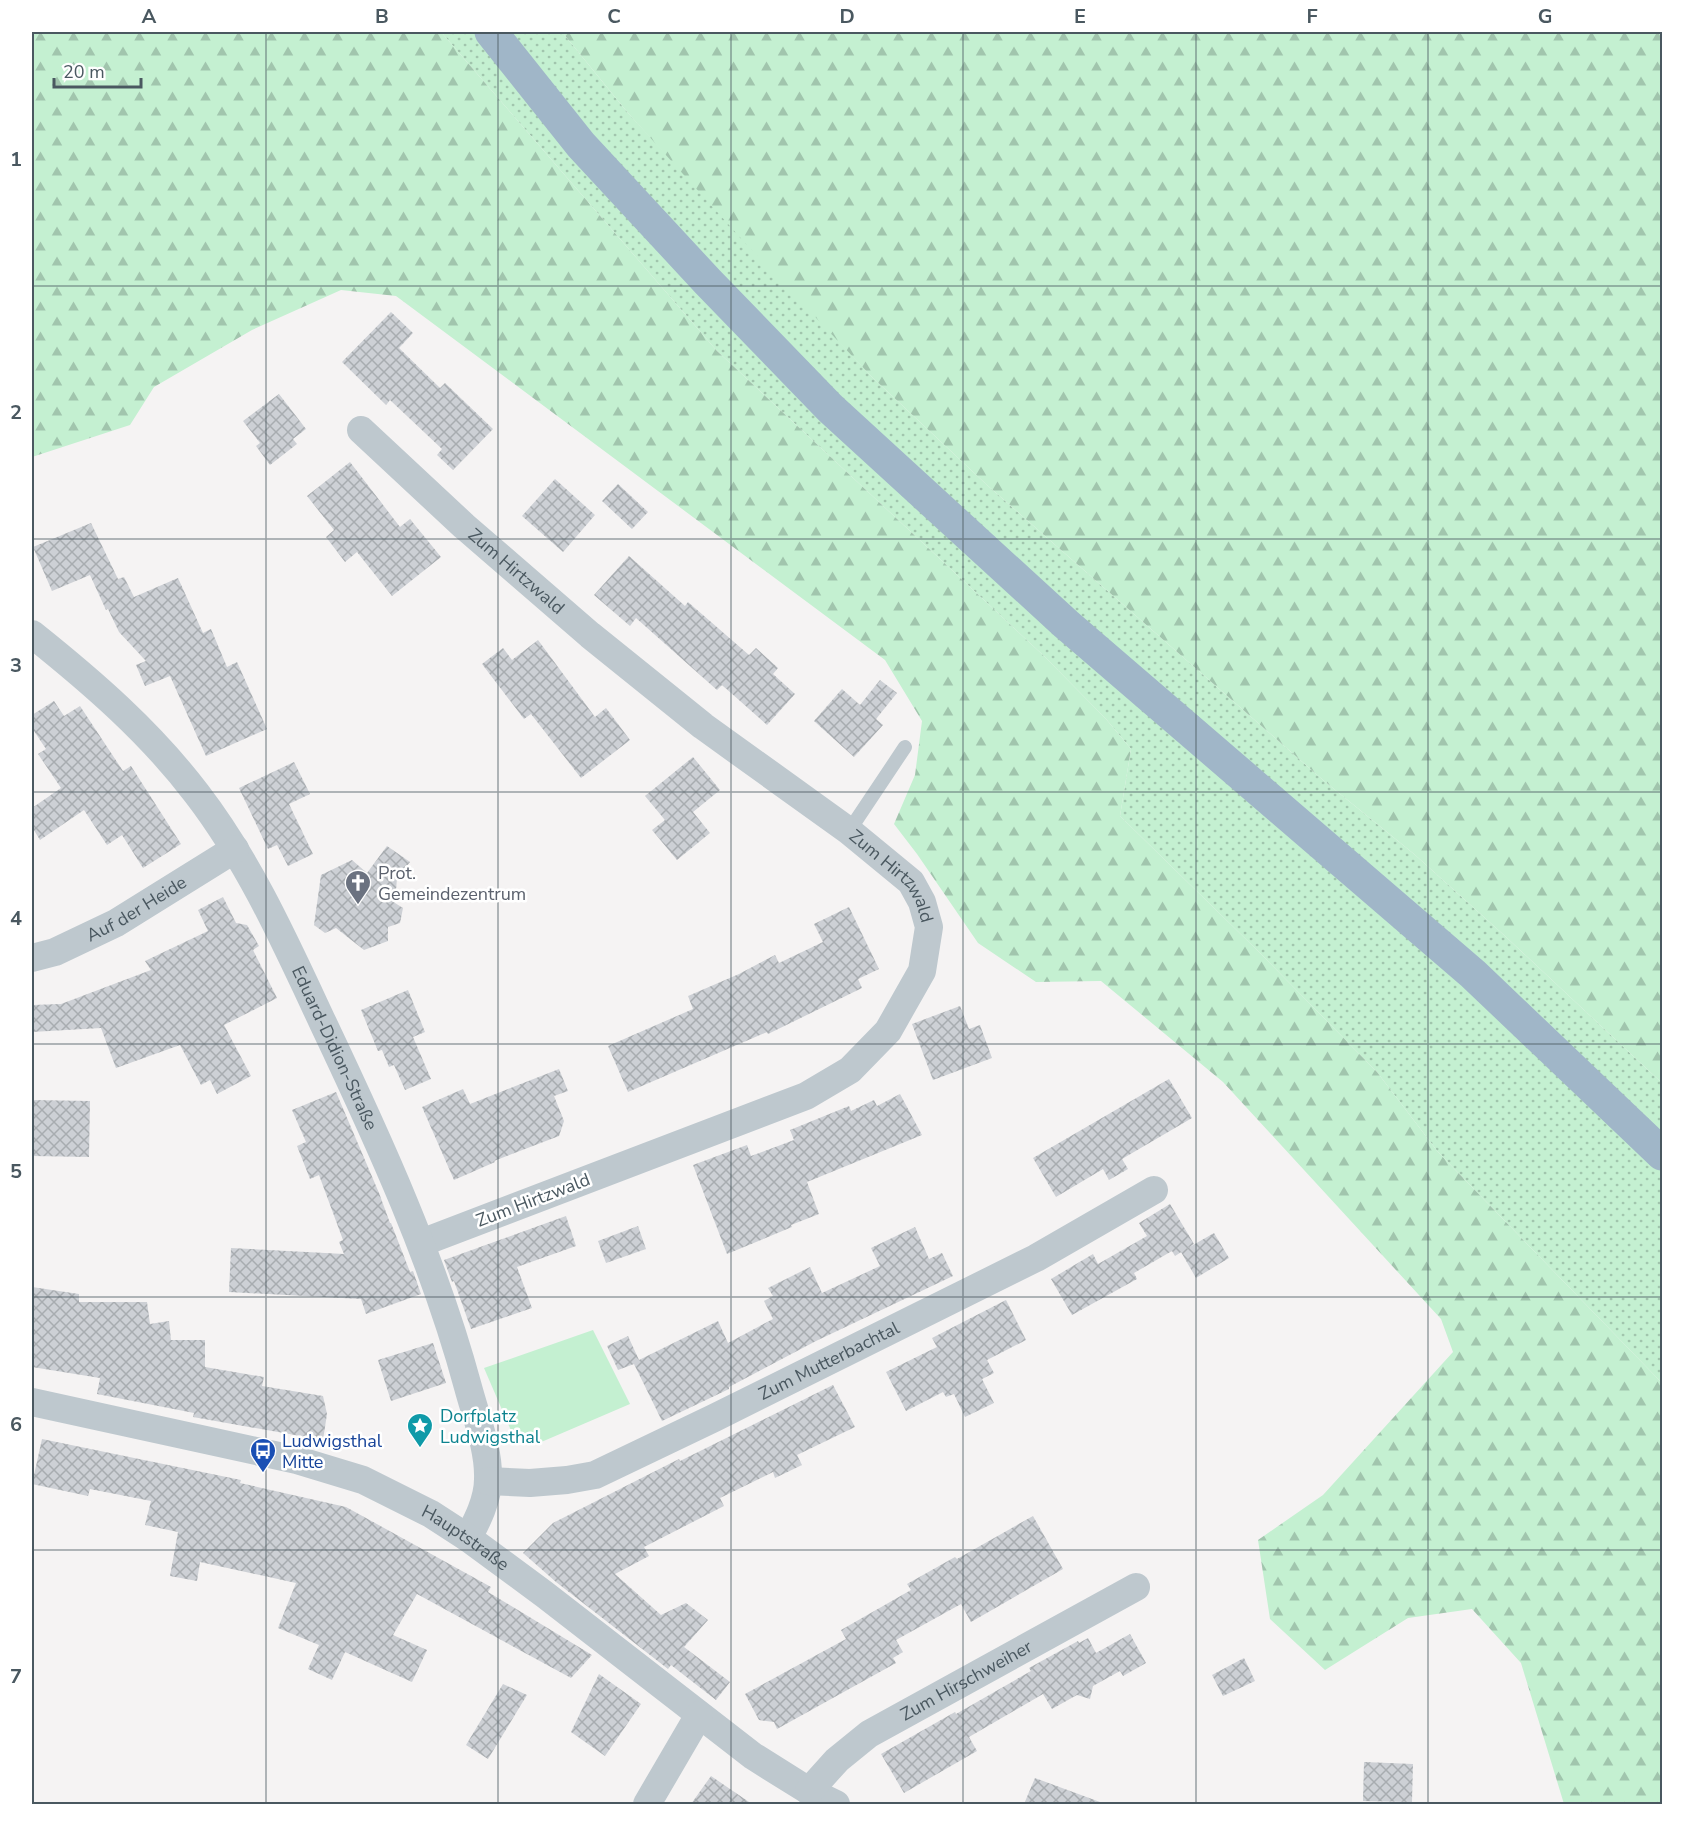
<svg xmlns="http://www.w3.org/2000/svg" width="1694" height="1836" viewBox="0 0 1694 1836" font-family="'Nunito Sans',sans-serif">
<style>
.grass{fill:url(#grass-dots)}
.forest{fill:url(#forest-firs)}
.green{fill:#c4f0d1}
.building{fill:url(#building-cross-hatch)}
.lines{fill:none;stroke-linecap:round;stroke-linejoin:round}
.service{stroke:#bec8ce;stroke-width:14}
.minor{stroke:#bec8ce;stroke-width:28}
.trunk{stroke:#a0b6c8;stroke-width:33}
.grid{fill:none;stroke:#4a5860;stroke-width:1.5;stroke-opacity:0.55}
.labels{text-anchor:middle;stroke-width:5;stroke-linejoin:round;paint-order:stroke}
.street-label{font-size:18px;fill:#4a5860;stroke:#fff}
.worship-label{font-size:18px;fill:#5b616d;stroke:#fff;text-anchor:start}
.culture-label{font-size:18px;fill:#0d838f;stroke:#fff;text-anchor:start}
.transit-label{font-size:18px;fill:#164399;stroke:#fff;text-anchor:start}
.neatline{fill:none;stroke:#4a5860;stroke-width:2}
.grid-label{font-size:20px;text-anchor:middle;font-weight:bold;fill:#4a5860}
</style>
<defs>
<pattern id="grass-dots" width="8" height="8" patternUnits="userSpaceOnUse" patternTransform="scale(1.5)"><rect width="8" height="8" fill="#c4f0d1"/><path d="M2 2h.1M6 6h.1" fill="none" stroke="#a1c5ad" stroke-width="1.8" stroke-linecap="round"/></pattern>
<pattern id="forest-firs" width="22" height="20" patternUnits="userSpaceOnUse" patternTransform="scale(1.5)"><rect width="22" height="20" fill="#c4f0d1"/><path d="M5 1l3.5 6h-7zM16 11l3.5 6h-7z" fill="#a1c5ad"/></pattern>
<pattern id="building-cross-hatch" width="8" height="8" patternUnits="userSpaceOnUse" patternTransform="scale(1.5)"><rect width="8" height="8" fill="#cdd0d5"/><path d="M0 0l8 8M0 8l8-8" fill="none" stroke="#a8acb0"/></pattern>
</defs>
<rect width="100%" height="100%" fill="#f5f3f3"/>
<!-- grass -->
<path class="grass" d="M 441,32 L 562,32 L 628,113 L 872,377 L 987,485 L 1323,780 L 1414,854 L 1505,936 L 1662,1083 L 1662,1383 L 1438,1152 L 1377,1072 L 1260,953 L 1120,816 L 1131,749 L 1106,719 L 1044,656 L 717,351 Z"/>
<!-- forest -->
<path class="forest" d="M 32,32 L 441,32 L 717,351 L 1044,656 L 1106,719 L 1131,749 L 1120,816 L 1260,953 L 1377,1072 L 1438,1152 L 1662,1383 L 1662,1804 L 1564,1804 L 1521,1663 L 1472,1609 L 1408,1618 L 1325,1670 L 1270,1619 L 1258,1540 L 1323,1495 L 1453,1352 L 1441,1319 L 1223,1082 L 1101,981 L 1036,982 L 978,943 L 917,854 L 894,824 L 915,775 L 922,721 L 885,660 L 396,296 L 341,290 L 252,330 L 154,387 L 130,425 L 32,457 Z
M 562,32 L 1662,32 L 1662,1083 L 1505,936 L 1414,854 L 1323,780 L 987,485 L 872,377 L 747,245 L 628,113 Z"/>
<!-- green -->
<path class="green" d="M 593,1330 L 630,1404 L 539,1443 L 516,1442 L 484,1368 Z"/>
<!-- building -->
<path class="building" d="M 391,312 L 413,333 L 399,348 L 440,388 L 445,383 L 493,429 L 453,470 L 437,455 L 442,449 L 390,400 L 386,405 L 342,362 Z
M 279,394 L 306,429 L 293,439 L 297,444 L 270,465 L 256,446 L 260,443 L 243,421 Z
M 350,462 L 400,527 L 410,519 L 441,557 L 392,596 L 357,552 L 345,562 L 326,537 L 334,530 L 307,496 Z
M 555,479 L 595,515 L 563,552 L 522,516 Z
M 618,484 L 648,512 L 632,529 L 602,501 Z
M 91,523 L 118,579 L 124,577 L 134,597 L 178,578 L 203,633 L 211,629 L 227,667 L 237,662 L 267,729 L 206,756 L 170,676 L 145,686 L 136,665 L 146,661 L 119,632 L 108,609 L 106,610 L 90,575 L 52,591 L 33,547 Z
M 629,556 L 685,606 L 688,602 L 749,655 L 756,648 L 778,668 L 773,674 L 795,694 L 767,725 L 722,685 L 717,690 L 636,618 L 630,626 L 594,595 Z
M 538,640 L 595,717 L 606,708 L 630,740 L 581,778 L 531,714 L 524,719 L 482,664 L 503,648 L 512,660 Z
M 880,680 L 897,693 L 876,719 L 883,725 L 854,757 L 814,721 L 842,689 L 860,705 Z
M 54,701 L 64,716 L 80,706 L 123,771 L 131,766 L 181,844 L 143,868 L 122,835 L 107,845 L 84,810 L 40,840 L 32,827 L 32,808 L 61,788 L 38,754 L 46,749 L 32,728 L 32,715 Z
M 693,757 L 720,790 L 693,812 L 710,833 L 677,860 L 652,830 L 665,820 L 645,796 Z
M 294,762 L 310,794 L 289,804 L 313,854 L 288,866 L 277,845 L 268,849 L 239,788 Z
M 387,846 L 410,862 L 397,878 L 395,903 L 403,908 L 400,923 L 388,927 L 388,941 L 364,950 L 336,928 L 325,933 L 314,925 L 321,875 L 352,860 L 367,873 Z
M 223,897 L 236,923 L 247,925 L 259,946 L 253,950 L 277,998 L 224,1025 L 251,1076 L 217,1094 L 210,1080 L 201,1085 L 180,1045 L 116,1068 L 101,1028 L 32,1032 L 32,1005 L 61,1004 L 151,970 L 145,961 L 208,931 L 198,910 Z
M 849,907 L 879,969 L 858,979 L 862,988 L 768,1034 L 767,1032 L 628,1092 L 608,1046 L 693,1009 L 688,996 L 739,974 L 775,955 L 779,963 L 823,942 L 814,924 Z
M 408,990 L 425,1032 L 413,1037 L 431,1079 L 405,1090 L 394,1065 L 389,1067 L 382,1050 L 378,1051 L 361,1010 Z
M 960,1006 L 969,1029 L 980,1025 L 992,1058 L 933,1080 L 912,1024 Z
M 559,1069 L 568,1091 L 554,1096 L 564,1121 L 559,1136 L 494,1161 L 495,1162 L 454,1180 L 422,1107 L 463,1089 L 470,1104 Z
M 1169,1079 L 1192,1118 L 1122,1159 L 1128,1169 L 1109,1180 L 1103,1169 L 1056,1197 L 1033,1158 Z
M 336,1092 L 379,1193 L 390,1223 L 391,1223 L 410,1272 L 413,1271 L 421,1294 L 366,1314 L 361,1299 L 229,1292 L 231,1248 L 344,1254 L 339,1242 L 343,1240 L 319,1175 L 310,1179 L 297,1146 L 306,1142 L 292,1110 Z
M 900,1094 L 922,1135 L 807,1182 L 819,1214 L 791,1225 L 792,1227 L 727,1254 L 693,1165 L 747,1145 L 751,1156 L 794,1140 L 790,1130 L 849,1106 L 851,1111 L 874,1100 L 877,1106 Z
M 32,1100 L 90,1101 L 89,1157 L 32,1156 Z
M 1170,1204 L 1194,1244 L 1175,1256 L 1172,1251 L 1134,1273 L 1137,1279 L 1072,1315 L 1051,1279 L 1093,1254 L 1098,1264 L 1147,1236 L 1139,1223 Z
M 566,1216 L 576,1246 L 517,1267 L 532,1308 L 471,1329 L 454,1281 L 452,1282 L 444,1260 Z
M 638,1226 L 646,1249 L 606,1263 L 598,1241 Z
M 915,1227 L 929,1259 L 942,1253 L 953,1276 L 816,1341 L 729,1387 L 729,1389 L 662,1421 L 634,1364 L 618,1370 L 607,1346 L 628,1336 L 639,1360 L 718,1321 L 728,1343 L 773,1319 L 764,1301 L 773,1296 L 768,1288 L 810,1267 L 822,1293 L 880,1266 L 871,1248 Z
M 1214,1233 L 1229,1258 L 1196,1278 L 1181,1252 Z
M 32,1287 L 79,1294 L 79,1302 L 147,1302 L 150,1324 L 169,1321 L 171,1340 L 205,1340 L 205,1367 L 264,1377 L 262,1386 L 323,1396 L 327,1414 L 323,1440 L 193,1417 L 194,1413 L 97,1394 L 100,1378 L 32,1367 Z
M 1006,1300 L 1026,1340 L 987,1360 L 994,1373 L 982,1379 L 994,1403 L 965,1417 L 954,1394 L 946,1397 L 943,1392 L 906,1411 L 886,1372 L 937,1347 L 932,1338 Z
M 433,1343 L 446,1383 L 391,1401 L 378,1360 Z
M 833,1385 L 855,1427 L 797,1455 L 802,1465 L 775,1478 L 773,1472 L 720,1498 L 724,1506 L 644,1547 L 649,1556 L 615,1574 L 661,1615 L 686,1603 L 708,1620 L 684,1647 L 730,1682 L 716,1700 L 671,1665 L 668,1669 L 556,1582 L 523,1553 L 553,1523 L 679,1459 L 680,1461 Z
M 42,1439 L 241,1480 L 240,1483 L 346,1507 L 491,1587 L 488,1592 L 592,1655 L 571,1678 L 417,1594 L 393,1635 L 427,1650 L 412,1682 L 345,1652 L 332,1680 L 308,1669 L 319,1645 L 278,1628 L 296,1583 L 200,1562 L 197,1581 L 170,1576 L 178,1532 L 145,1525 L 151,1501 L 90,1489 L 88,1496 L 32,1484 Z
M 1033,1516 L 1063,1569 L 971,1622 L 961,1604 L 896,1640 L 903,1652 L 893,1658 L 896,1663 L 777,1729 L 774,1722 L 759,1720 L 745,1694 L 846,1639 L 841,1630 L 911,1590 L 907,1584 L 955,1557 L 957,1559 Z
M 1130,1634 L 1146,1663 L 1123,1676 L 1120,1671 L 1093,1686 L 1090,1699 L 1077,1695 L 1052,1709 L 1043,1694 L 969,1737 L 977,1751 L 904,1793 L 881,1754 L 955,1712 L 956,1714 L 1031,1671 L 1029,1668 L 1078,1641 L 1079,1643 L 1088,1638 L 1096,1653 Z
M 1244,1658 L 1255,1681 L 1223,1696 L 1212,1675 Z
M 599,1674 L 641,1704 L 605,1756 L 571,1732 Z
M 503,1684 L 527,1695 L 488,1759 L 466,1745 Z
M 1364,1762 L 1413,1764 L 1412,1802 L 1363,1801 Z
M 711,1776 L 752,1804 L 691,1804 Z
M 1035,1778 L 1100,1802 L 1099,1804 L 1024,1804 Z"/>
<g class="lines">
<!-- service -->
<path class="service" d="M 849,831 L 905,747"/>
<!-- minor -->
<g class="minor">
<path id="s1" d="M 361,430 L 464,526 L 590,635 L 703,726 L 849,831 L 911,882 L 922,902 L 929,927 L 922,971 L 888,1031 L 850,1070 L 806,1096 L 421,1243"/>
<path id="s2" d="M 32,634 C 92,682 150,732 197,794 C 250,863 286,944 323,1023 C 379,1141 434,1261 468,1387 C 476,1417 489,1449 488,1479 C 488,1500 477,1521 468,1538"/>
<path id="s3" d="M 32,958 L 55,952 L 116,923 L 235,849"/>
<path id="s4" d="M 32,1402 L 297,1460 L 363,1480 L 431,1514 L 468,1538 L 544,1594 L 753,1756 L 809,1791 L 836,1804"/>
<path id="s5" d="M 488,1481 L 530,1483 L 567,1480 L 595,1475 L 714,1418 L 1036,1258 L 1154,1190"/>
<path id="s6" d="M 809,1791 L 837,1760 L 869,1734 L 1136,1587"/>
<path d="M 647,1804 L 699,1715"/>
</g>
<!-- trunk -->
<path class="trunk" d="M 491,32 L 581,145 L 708,282 L 830,408 L 1066,624 L 1473,974 L 1662,1154"/>
</g>
<!-- grid -->
<path class="grid" d="M 266,32 L 266,1804M 498,32 L 498,1804M 731,32 L 731,1804M 963,32 L 963,1804M 1196,32 L 1196,1804M 1428,32 L 1428,1804M 32,286 L 1662,286M 32,539 L 1662,539M 32,792 L 1662,792M 32,1044 L 1662,1044M 32,1297 L 1662,1297M 32,1550 L 1662,1550"/>
<!-- icons -->
<defs>
<symbol id="church-pin" viewBox="-11 -11 22 30"><path d="M0 17L-7.5 6A9.5 9.5 0 1 1 7.5 6Z" fill="#6b7280" stroke="#fff"/><path d="M-1.2-6h2.4v3.5h3.3v2.4h-3.3V6h-2.4V-.1h-3.3v-2.4h3.3Z" fill="#fff"/></symbol>
<symbol id="sight-pin" viewBox="-11 -11 22 30"><path d="M0 17L-7.5 6A9.5 9.5 0 1 1 7.5 6Z" fill="#0f9aa8" stroke="#fff"/><path d="M0-6L1.8-2.2L6-1.7L2.9 1.2L3.7 5.4L0 3.3L-3.7 5.4L-2.9 1.2L-6-1.7L-1.8-2.2Z" fill="#fff"/></symbol>
<symbol id="bus-pin" viewBox="-11 -11 22 30"><path d="M0 17L-7.5 6A9.5 9.5 0 1 1 7.5 6Z" fill="#1a4fb4" stroke="#fff"/><path d="M-5-6H5V4H4V6H2V4H-2V6H-4V4H-5ZM-3.5-4V0h7V-4ZM-3.5 1.2v1.5H-2V1.2ZM2 1.2v1.5H3.5V1.2Z" fill="#fff"/></symbol>
</defs>
<g fill-rule="evenodd">
<use href="#church-pin" x="343" y="868" width="30" height="40"/>
<use href="#sight-pin" x="405" y="1411" width="30" height="40"/>
<use href="#bus-pin" x="248" y="1436" width="30" height="40"/>
</g>
<g class="labels">
<!-- street labels -->
<g class="street-label">
<text dy="6" stroke="none"><textPath href="#s1" startOffset="210">Zum Hirtzwald</textPath></text>
<text dy="6" stroke="none"><textPath href="#s1" startOffset="696">Zum Hirtzwald</textPath></text>
<text dy="6" stroke="none"><textPath href="#s3" startOffset="116">Auf der Heide</textPath></text>
<text dy="6" stroke="none"><textPath href="#s2" startOffset="520">Eduard-Didion-Straße</textPath></text>
<text transform="translate(533 1200) rotate(-21)" y="6">Zum Hirtzwald</text>
<text dy="6" stroke="none"><textPath href="#s5" startOffset="368">Zum Mutterbachtal</textPath></text>
<text dy="6" stroke="none"><textPath href="#s4" startOffset="458">Hauptstraße</textPath></text>
<text dy="6" stroke="none"><textPath href="#s6" startOffset="194">Zum Hirschweiher</textPath></text>
</g>
<!-- worship labels -->
<g class="worship-label">
<text x="378" y="879">Prot.<tspan x="378" dy="21">Gemeindezentrum</tspan></text>
</g>
<!-- culture labels -->
<g class="culture-label">
<text x="440" y="1422">Dorfplatz<tspan x="440" dy="21">Ludwigsthal</tspan></text>
</g>
<!-- transit labels -->
<g class="transit-label">
<text x="282" y="1447">Ludwigsthal<tspan x="282" dy="21">Mitte</tspan></text>
</g>
</g>
<!-- border -->
<rect width="1694" height="1836" fill="none" stroke="#ffffff" stroke-width="66"/>
<!-- scale -->
<path d="M54 78v9h87v-9" fill="none" stroke="#4a5860" stroke-width="3"/>
<text x="63" y="78" font-size="18" fill="#4a5860" stroke="#ffffff" stroke-width="4.5" paint-order="stroke">20 m</text>
<rect x="33" y="33" width="1628" height="1770" class="neatline"/>
<g class="grid-label">
<text x="149" y="23">A</text>
<text x="382" y="23">B</text>
<text x="614" y="23">C</text>
<text x="847" y="23">D</text>
<text x="1080" y="23">E</text>
<text x="1312" y="23">F</text>
<text x="1545" y="23">G</text>
<text x="16" y="166">1</text>
<text x="16" y="419">2</text>
<text x="16" y="672">3</text>
<text x="16" y="925">4</text>
<text x="16" y="1178">5</text>
<text x="16" y="1431">6</text>
<text x="16" y="1683">7</text>
</g>
</svg>
